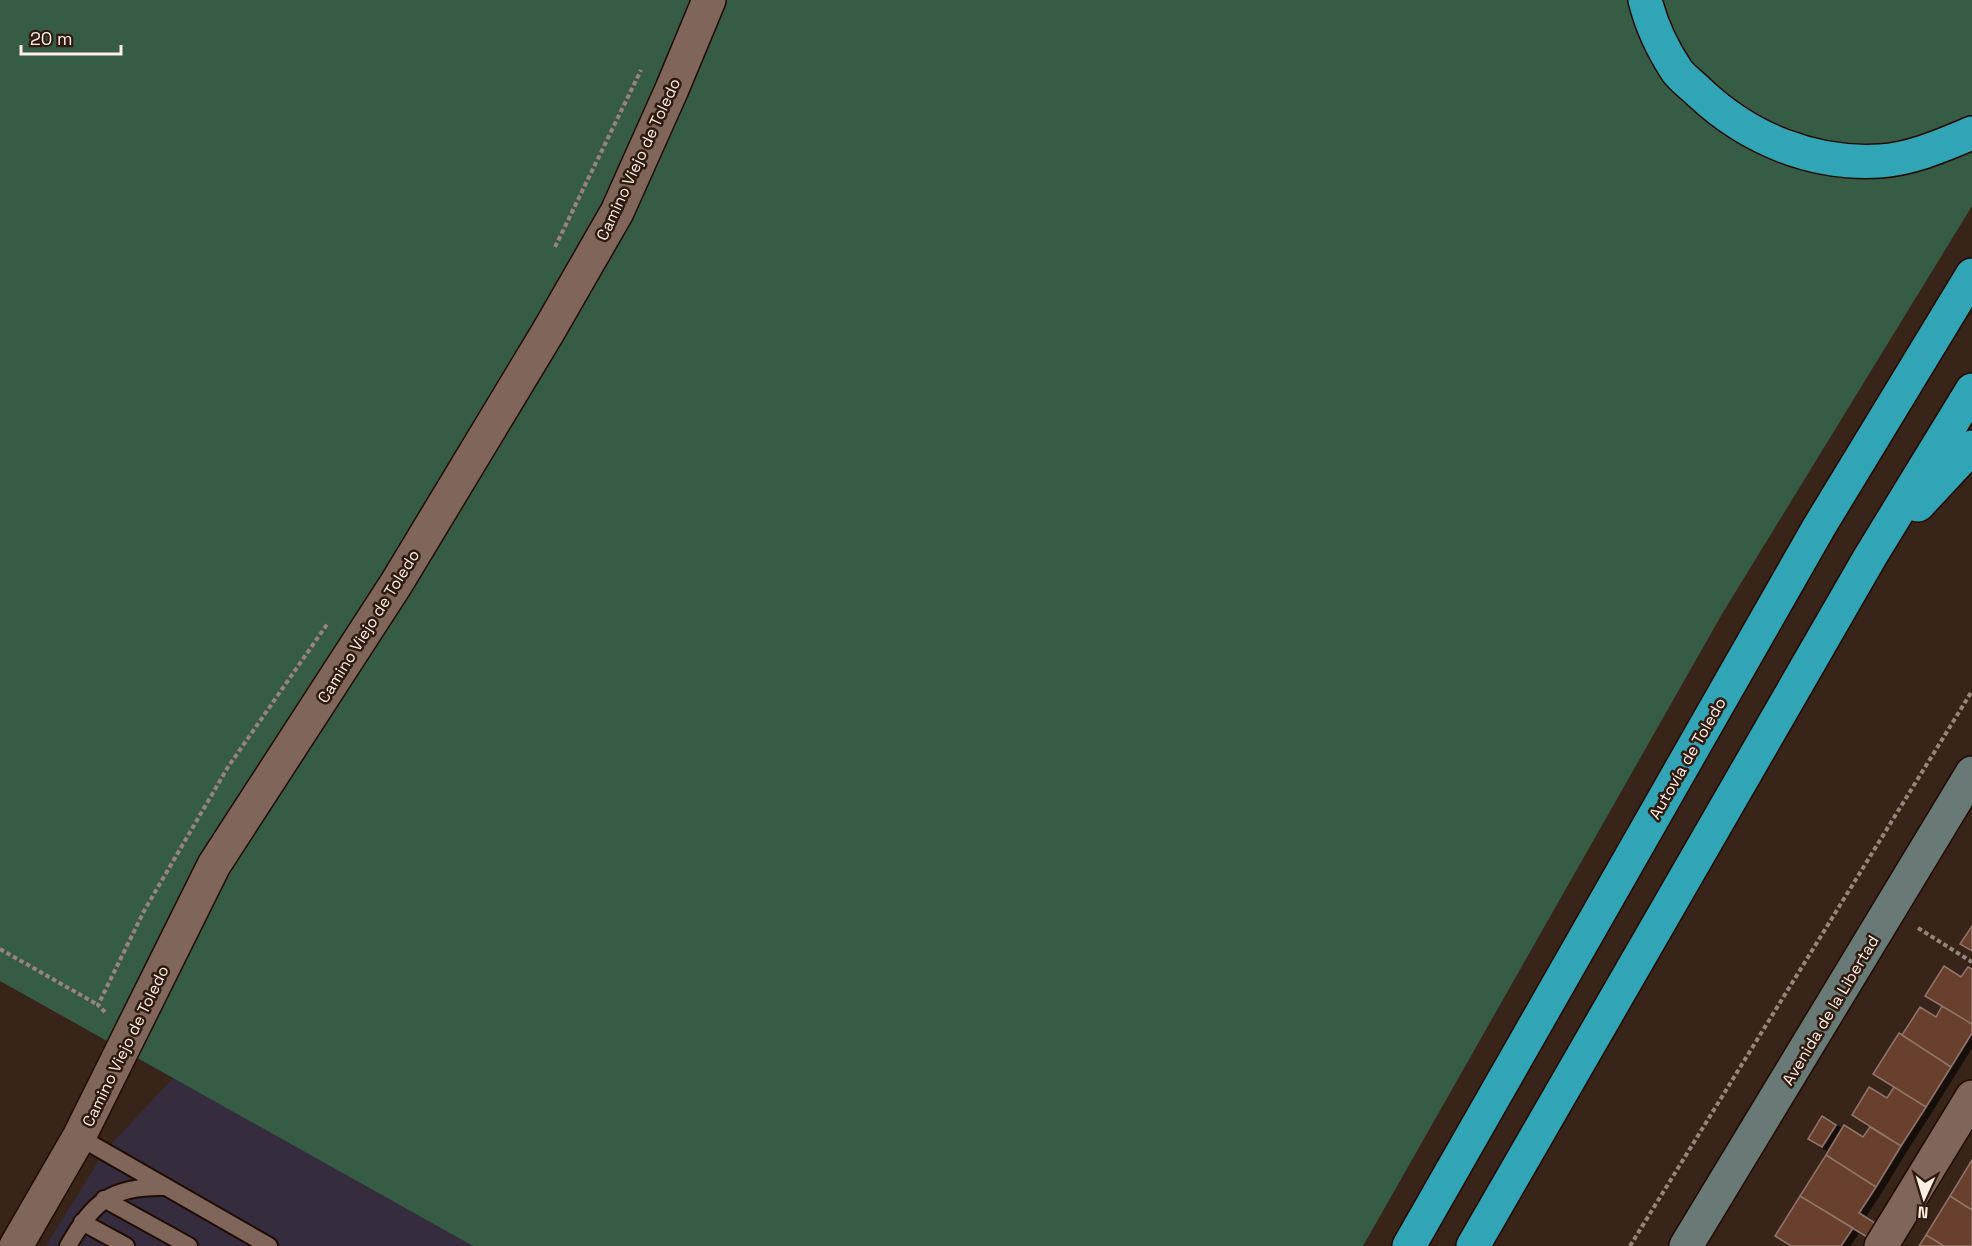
<svg xmlns="http://www.w3.org/2000/svg" width="1972" height="1246" viewBox="0 0 1972 1246" font-family="'Space Grotesk',sans-serif">
<style>
.industrial{fill:#352d3d}
.green{fill:#375c46}
.building{fill:#69412e;stroke:#8f7569;stroke-width:1.5;filter:url(#shadow)}
.lines{fill:none;stroke-linecap:round;stroke-linejoin:round}
.lane-casing{stroke:#200c04;stroke-width:20}
.street-casing{stroke:#200c04;stroke-width:36}
.secondary-casing{stroke:#200c04;stroke-width:36}
.highway-casing{stroke:#200c04;stroke-width:36}
.path{stroke:#97857b;stroke-width:4;stroke-dasharray:4.5 3;stroke-linecap:butt}
.lane{stroke:#80665a;stroke-width:16}
.street{stroke:#80665a;stroke-width:33}
.secondary{stroke:#687976;stroke-width:33}
.highway{stroke:#31a4b6;stroke-width:33}
.labels{text-anchor:middle;stroke-width:5;stroke-linejoin:round;paint-order:stroke}
.street-label{font-size:16px;fill:#fdeee6;stroke:#2f1a0f}
</style>
<defs>
<filter id="shadow"><feDropShadow dx="6" dy="4" stdDeviation="0" flood-color="#0009"/></filter>
</defs>
<rect width="100%" height="100%" fill="#392419"/>
<!-- industrial -->
<path class="industrial" d="M 174,1077 L 473,1246 L 46,1246 L 104,1152 Z"/>
<!-- green -->
<path class="green" d="M 0,0 L 1972,0 L 1972,206 L 1722,614 L 1363,1246 L 473,1246 L 0,981 Z"/>
<!-- building -->
<path class="building" d="M 1972,926 L 1972,951 L 1960,944 Z
M 1944,966 L 1961,977 L 1968,967 L 1972,969 L 1972,1024 L 1925,996 Z
M 1942,1006 L 1972,1024 L 1972,1033 L 1951,1067 L 1902,1035 L 1920,1007 L 1936,1017 Z
M 1899,1033 L 1951,1067 L 1926,1107 L 1873,1074 Z
M 1869,1087 L 1887,1098 L 1894,1087 L 1926,1107 L 1901,1146 L 1852,1115 Z
M 1822,1116 L 1836,1125 L 1822,1147 L 1808,1139 Z
M 1844,1125 L 1863,1137 L 1870,1127 L 1901,1146 L 1876,1187 L 1826,1155 Z
M 1826,1155 L 1876,1187 L 1859,1213 L 1875,1223 L 1867,1237 L 1800,1196 Z
M 1972,1160 L 1972,1210 L 1950,1196 Z
M 1800,1196 L 1853,1228 L 1841,1246 L 1791,1246 L 1775,1236 Z
M 1950,1196 L 1972,1210 L 1972,1246 L 1944,1246 L 1926,1235 Z
M 1926,1235 L 1944,1246 L 1919,1246 Z"/>
<g class="lines">
<defs>
<path id="lane" d="M 79,1137 L 269,1246
M 104,1199 L 189,1246
M 82,1222 L 126,1246
M 68,1246 C 93,1202 111,1186 164,1187"/>
<path id="street" d="M 16,1246 L 79,1137 L 214,865 L 396,584 L 548,332 L 617,212 L 672,89 L 709,0
M 1881,1246 L 1972,1097"/>
<path id="secondary" d="M 1686,1246 L 1972,773"/>
<path id="highway" d="M 1645,0 C 1651,24 1663,50 1677,71 C 1683,79 1693,86 1700,93 C 1749,139 1813,165 1880,161 C 1912,159 1943,145 1972,133
M 1918,505 L 1972,447
M 1409,1246 L 1819,527 L 1972,275
M 1473,1246 L 1870,557 L 1972,390"/>
</defs>
<!-- lane casing -->
<use href="#lane" class="lane-casing"/>
<!-- street casing -->
<use href="#street" class="street-casing"/>
<!-- secondary casing -->
<use href="#secondary" class="secondary-casing"/>
<!-- highway casing -->
<use href="#highway" class="highway-casing"/>
<!-- path -->
<path class="path" d="M 555,247 L 641,70
M 1918,928 L 1972,962
M 0,949 L 100,1006
M 105,1012 L 98,1005 L 144,911 L 228,767 L 328,623
M 1630,1246 L 1972,691"/>
<!-- lane -->
<use href="#lane" class="lane"/>
<!-- street -->
<use href="#street" class="street"/>
<!-- secondary -->
<use href="#secondary" class="secondary"/>
<!-- highway -->
<use href="#highway" class="highway"/>
</g>
<g class="labels">
<!-- street labels -->
<g class="street-label">
<text transform="translate(638 159) rotate(-65)" y="6">Camino Viejo de Toledo</text>
<text transform="translate(368 626) rotate(-58)" y="6">Camino Viejo de Toledo</text>
<text transform="translate(1687 758) rotate(-60)" y="6">Autovía de Toledo</text>
<text transform="translate(1830 1010) rotate(-59)" y="6">Avenida de la Libertad</text>
<text transform="translate(125 1046) rotate(-64)" y="6">Camino Viejo de Toledo</text>
</g>
</g>
<!-- north arrow -->
<g transform="translate(1924 1198) rotate(184)" stroke="#2f1a0f" stroke-width="4.5" paint-order="stroke">
<path d="M0-4.5L10 22L0 15L-10 22Z" fill="#fdeee6"/>
<text y="-9" font-size="16" font-weight="bold" text-anchor="middle" fill="#fdeee6">N</text>
</g>
<!-- scale -->
<path d="M21 45v9h100v-9" fill="none" stroke="#fdeee6" stroke-width="3"/>
<text x="30" y="45" font-size="18" fill="#fdeee6" stroke="#2f1a0f" stroke-width="4.5" paint-order="stroke">20 m</text>
</svg>
